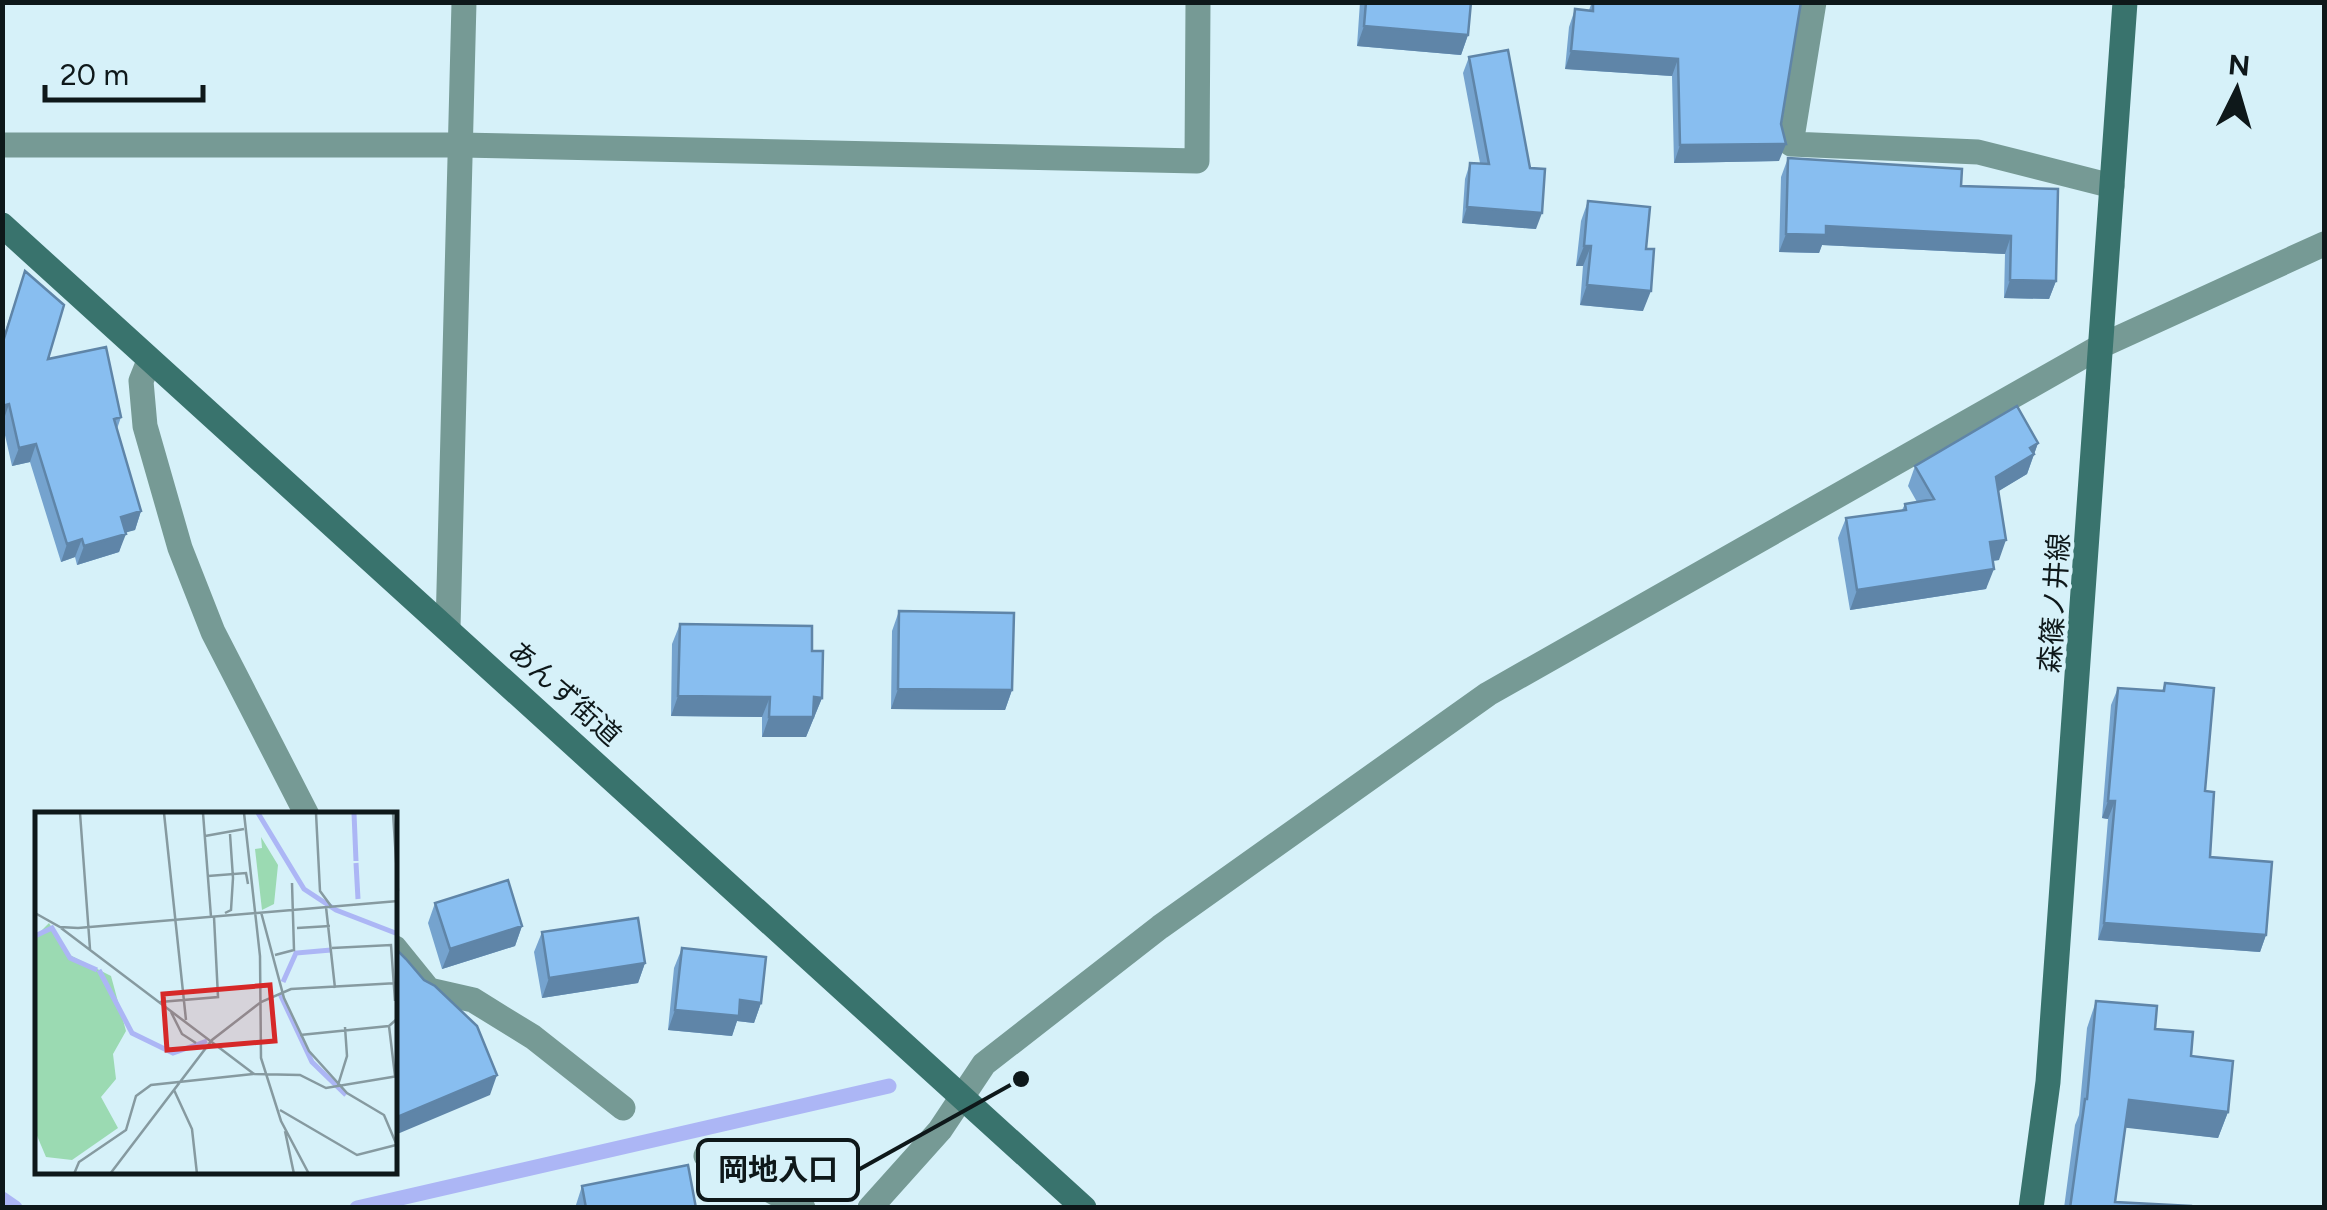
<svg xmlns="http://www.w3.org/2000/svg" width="2327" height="1210" viewBox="0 0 2327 1210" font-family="Figtree,'Noto Sans JP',sans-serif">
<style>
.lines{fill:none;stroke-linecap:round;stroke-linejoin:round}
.stream{stroke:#acb6f5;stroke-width:15}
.lane{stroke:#769a95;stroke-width:25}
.street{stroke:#769a95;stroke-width:25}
.secondary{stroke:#39736d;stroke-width:25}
.wall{fill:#75a3ce}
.shaded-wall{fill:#5f85a8}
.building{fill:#88bef0;stroke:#5f85a8;stroke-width:2.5}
.labels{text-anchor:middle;stroke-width:8;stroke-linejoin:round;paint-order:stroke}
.street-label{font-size:28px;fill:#0e181a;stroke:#d6f1f9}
.inset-river{fill:none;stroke:#acb6f5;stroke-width:5}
.inset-road{fill:none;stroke:#869aa0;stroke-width:2.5}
.view{fill:#d62828;fill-opacity:0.15;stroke:#d62828;stroke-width:5}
.inset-edge{fill:none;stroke:#0e181a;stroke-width:5}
.leader{fill:none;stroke:#0e181a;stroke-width:4}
.callout-dot{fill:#0e181a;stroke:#d6f1f9;stroke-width:4}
.callout{fill:#d6f1f9;stroke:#0e181a;stroke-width:4}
.callout-label{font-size:30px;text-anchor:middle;font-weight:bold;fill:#0e181a}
</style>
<rect width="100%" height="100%" fill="#d6f1f9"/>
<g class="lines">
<!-- stream -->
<path class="stream" d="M 2,1199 L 15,1208
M 357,1208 L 889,1086"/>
<!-- lane -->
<path class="lane" d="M 1814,2 L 1791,144 L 1978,152 L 2112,186"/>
<!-- street -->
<path class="street" d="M 2,145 L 461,145 L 1197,161 L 1198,2
M 149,361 L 141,381 L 145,426 L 180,548 L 213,632 L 307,815
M 448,628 L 464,2
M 395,948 L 429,990 L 473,1000 L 533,1037 L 623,1108
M 706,1156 L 803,1208
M 870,1208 L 940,1130 L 984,1064 L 1160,927 L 1488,694 L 2103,345 L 2324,244"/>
<!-- secondary -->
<path class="secondary" d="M 2,225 L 1084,1208
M 2031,1208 L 2048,1082 L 2125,2"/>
</g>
<!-- wall -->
<path class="wall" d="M 1360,2 L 1471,2 L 1468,35 L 1461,55 L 1357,46 Z
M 1592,2 L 1801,2 L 1781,124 L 1779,161 L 1674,163 L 1672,76 L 1565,69 L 1569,27 L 1575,9 L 1589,10 Z
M 1469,57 L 1536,229 L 1462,223 L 1465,179 L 1470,163 L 1480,163 L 1463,73 Z
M 1788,158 L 1961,186 L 2056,281 L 2049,299 L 2004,298 L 2005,254 L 1822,245 L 1819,253 L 1779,252 L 1781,177 Z
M 1588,201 L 1646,249 L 1643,311 L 1580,305 L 1583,266 L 1576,266 L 1581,221 Z
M 25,271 L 48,359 L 121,417 L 117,429 L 141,511 L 135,530 L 125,532 L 119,552 L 77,565 L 75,557 L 61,562 L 30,462 L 12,466 L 2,422 L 2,341 Z
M 2038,443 L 2027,474 L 1998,491 L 1999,560 L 1993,561 L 1986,589 L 1850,610 L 1838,538 L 1846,518 L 1902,510 L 1905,504 L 1917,502 L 1908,486 L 1915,466 Z
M 899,611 L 1012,690 L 1005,710 L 891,709 L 892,631 Z
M 680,624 L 812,651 L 822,698 L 806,737 L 762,737 L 762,717 L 671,716 L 672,644 Z
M 2165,683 L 2205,791 L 2210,857 L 2266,935 L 2260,952 L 2098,940 L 2108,819 L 2102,818 L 2111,705 L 2118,688 L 2162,691 Z
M 435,903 L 522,926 L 515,946 L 442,969 L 428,923 Z
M 542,932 L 645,963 L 638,983 L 542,998 L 534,952 Z
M 682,948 L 761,1003 L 754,1023 L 737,1021 L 732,1036 L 668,1030 L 674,968 Z
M 2096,1001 L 2155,1029 L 2191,1056 L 2228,1112 L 2218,1138 L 2125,1127 L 2115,1202 L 2191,1208 L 2064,1208 L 2075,1125 L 2079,1115 L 2087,1028 Z
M 582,1186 L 696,1208 L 575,1208 Z"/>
<!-- shaded-wall -->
<path class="shaded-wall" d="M 1364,26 L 1468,35 L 1461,55 L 1357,46 Z
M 1571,51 L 1678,59 L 1672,76 L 1565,69 Z
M 1786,144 L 1779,161 L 1674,163 L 1680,145 Z
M 1467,207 L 1542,213 L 1536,229 L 1462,223 Z
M 1826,226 L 2011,236 L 2005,254 L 1822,245 L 1819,253 L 1779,252 L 1786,234 Z
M 1584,246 L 1591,246 L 1583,266 L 1576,266 Z
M 2010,280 L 2056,281 L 2049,299 L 2004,298 Z
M 1587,285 L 1651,291 L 1643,311 L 1580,305 Z
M 9,404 L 3,422 L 2,406 Z
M 2038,443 L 2027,474 L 1989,497 L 1996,477 Z
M 36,444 L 30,462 L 12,466 L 19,448 Z
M 141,511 L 135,530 L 114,536 L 121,517 Z
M 126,534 L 119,552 L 77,565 L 84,546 Z
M 82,539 L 75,557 L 61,562 L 67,544 Z
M 2006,540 L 1999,560 L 1982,562 L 1990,542 Z
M 1994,569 L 1986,589 L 1850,610 L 1857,590 Z
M 898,689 L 1012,690 L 1005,710 L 891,709 Z
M 678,696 L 770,697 L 762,717 L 671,716 Z
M 814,697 L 822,698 L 806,737 L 762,737 L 769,717 Z
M 2108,801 L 2115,801 L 2108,819 L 2102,818 Z
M 2104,923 L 2266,935 L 2260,952 L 2098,940 Z
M 522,926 L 515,946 L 442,969 L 450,949 Z
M 645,963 L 638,983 L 542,998 L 549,978 Z
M 740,1000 L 761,1003 L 754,1023 L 737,1021 L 732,1036 L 668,1030 L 675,1010 Z
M 497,1075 L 490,1095 L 395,1135 L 395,1118 Z
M 2129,1100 L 2228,1112 L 2218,1138 L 2119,1127 Z"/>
<!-- building -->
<path class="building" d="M 1366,2 L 1471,2 L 1468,35 L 1364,26 Z
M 1593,2 L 1801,2 L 1781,124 L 1786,144 L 1680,145 L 1678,59 L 1571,51 L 1575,9 L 1593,11 Z
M 1508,50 L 1530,168 L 1545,169 L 1542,213 L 1467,207 L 1470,163 L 1489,164 L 1469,57 Z
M 1788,158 L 1962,169 L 1961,186 L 2058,189 L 2056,281 L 2010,280 L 2011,236 L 1826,226 L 1826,235 L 1786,234 Z
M 1588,201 L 1650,207 L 1646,249 L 1654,249 L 1651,291 L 1587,285 L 1591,246 L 1584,246 Z
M 25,271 L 64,305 L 48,359 L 106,347 L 121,417 L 114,419 L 141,511 L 121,517 L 126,534 L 84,546 L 82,539 L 67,544 L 36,444 L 19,448 L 9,404 L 2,406 L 2,345 Z
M 2017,406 L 2038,443 L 2030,448 L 2034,454 L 1996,477 L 2006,540 L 1990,542 L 1994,569 L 1857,590 L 1846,518 L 1906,510 L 1905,504 L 1934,499 L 1915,466 Z
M 899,611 L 1014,613 L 1012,690 L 898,689 Z
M 680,624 L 812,626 L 812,651 L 823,651 L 822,698 L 814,697 L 813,717 L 769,717 L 770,697 L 678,696 Z
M 2165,683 L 2214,688 L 2205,791 L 2214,792 L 2210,857 L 2272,862 L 2266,935 L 2104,923 L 2115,801 L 2108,801 L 2118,688 L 2164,691 Z
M 508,880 L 522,926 L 450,949 L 435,903 Z
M 638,918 L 645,963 L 549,978 L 542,932 Z
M 395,948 L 406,959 L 424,980 L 435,986 L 477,1026 L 497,1075 L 395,1118 Z
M 682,948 L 766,957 L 761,1003 L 740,1000 L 739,1016 L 675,1010 Z
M 2096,1001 L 2157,1006 L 2155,1029 L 2193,1032 L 2191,1056 L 2233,1061 L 2228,1112 L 2129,1100 L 2115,1202 L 2191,1206 L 2191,1208 L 2070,1208 L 2085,1099 L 2087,1099 Z
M 688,1165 L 696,1208 L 586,1208 L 582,1186 Z"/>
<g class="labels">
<!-- street labels -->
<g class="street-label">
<text transform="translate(2054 603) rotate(-86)" y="10">森篠ノ井線</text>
<text transform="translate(565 693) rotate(42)" y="10">あんず街道</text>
</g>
</g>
<!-- overview -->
<g transform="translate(35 812)">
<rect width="362" height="362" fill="#d6f1f9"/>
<path d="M 226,25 L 243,53 L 239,92 L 227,98 L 220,37 L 227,36 Z" fill="#9bdab2"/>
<path d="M 14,111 L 33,142 L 76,164 L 91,219 L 78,242 L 81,267 L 66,285 L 83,316 L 37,348 L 11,345 L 0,319 L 0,125 Z" fill="#9bdab2"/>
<path class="inset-river" d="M 223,1 L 269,77 L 301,98 L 363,122M 319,1 L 321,49M 321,51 L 323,87M 0,124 L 17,116 L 35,146 L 62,158M 64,158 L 97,221 L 138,241 L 172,229M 248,170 L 261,141 L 296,138M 245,182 L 277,250 L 311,283"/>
<path class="inset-road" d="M 45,1 L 55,137M 129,1 L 151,208M 168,1 L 176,105M 209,1 L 225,144 L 226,246 L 246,309 L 274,362M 281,1 L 285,79 L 296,94M 358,1 L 363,79M 170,24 L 209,17M 173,64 L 211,61 L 213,72M 291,95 L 300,176M 226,100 L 249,186 L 274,239 L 312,281 L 349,303 L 363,336M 0,101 L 25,115 L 43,116 L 363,89M 190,101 L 196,98 L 198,66 L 195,22M 26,116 L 219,262 L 265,263 L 291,276 L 363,264M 262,116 L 295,114M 297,136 L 356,133 L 360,189M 240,143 L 259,138 L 257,71M 125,190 L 183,185 L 179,105M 136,200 L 147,222 L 161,231M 354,214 L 360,264M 265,223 L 354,214 L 363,206M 303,273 L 312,244 L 310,215M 139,278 L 157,317 L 162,362M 245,298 L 322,343 L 361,333M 250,319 L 259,362M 39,362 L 44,350 L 91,318 L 101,284 L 116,273 L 218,262M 75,362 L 177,228 L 226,190 L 256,177 L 363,171"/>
<path class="view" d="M 235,173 L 240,229 L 132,238 L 128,182 Z"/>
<rect width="362" height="362" class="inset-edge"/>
</g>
<!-- callouts -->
<path class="leader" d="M1021 1079L858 1170"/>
<circle class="callout-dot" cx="1021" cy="1079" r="10"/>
<rect class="callout" x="698" y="1140" width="160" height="60" rx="10"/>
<g class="callout-label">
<text x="778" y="1180">岡地入口</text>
</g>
<!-- border -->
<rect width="2327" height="1210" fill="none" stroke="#0e181a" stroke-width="10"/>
<!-- north arrow -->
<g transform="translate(2237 90) rotate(5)" stroke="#d6f1f9" stroke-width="8" paint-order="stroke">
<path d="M0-8L18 38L0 25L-18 38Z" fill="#0e181a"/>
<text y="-15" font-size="28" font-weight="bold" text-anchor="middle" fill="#0e181a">N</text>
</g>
<!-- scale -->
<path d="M45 85v15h158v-15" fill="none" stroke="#0e181a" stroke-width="5"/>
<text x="60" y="85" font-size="30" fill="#0e181a" stroke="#d6f1f9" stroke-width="8" paint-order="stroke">20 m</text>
</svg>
